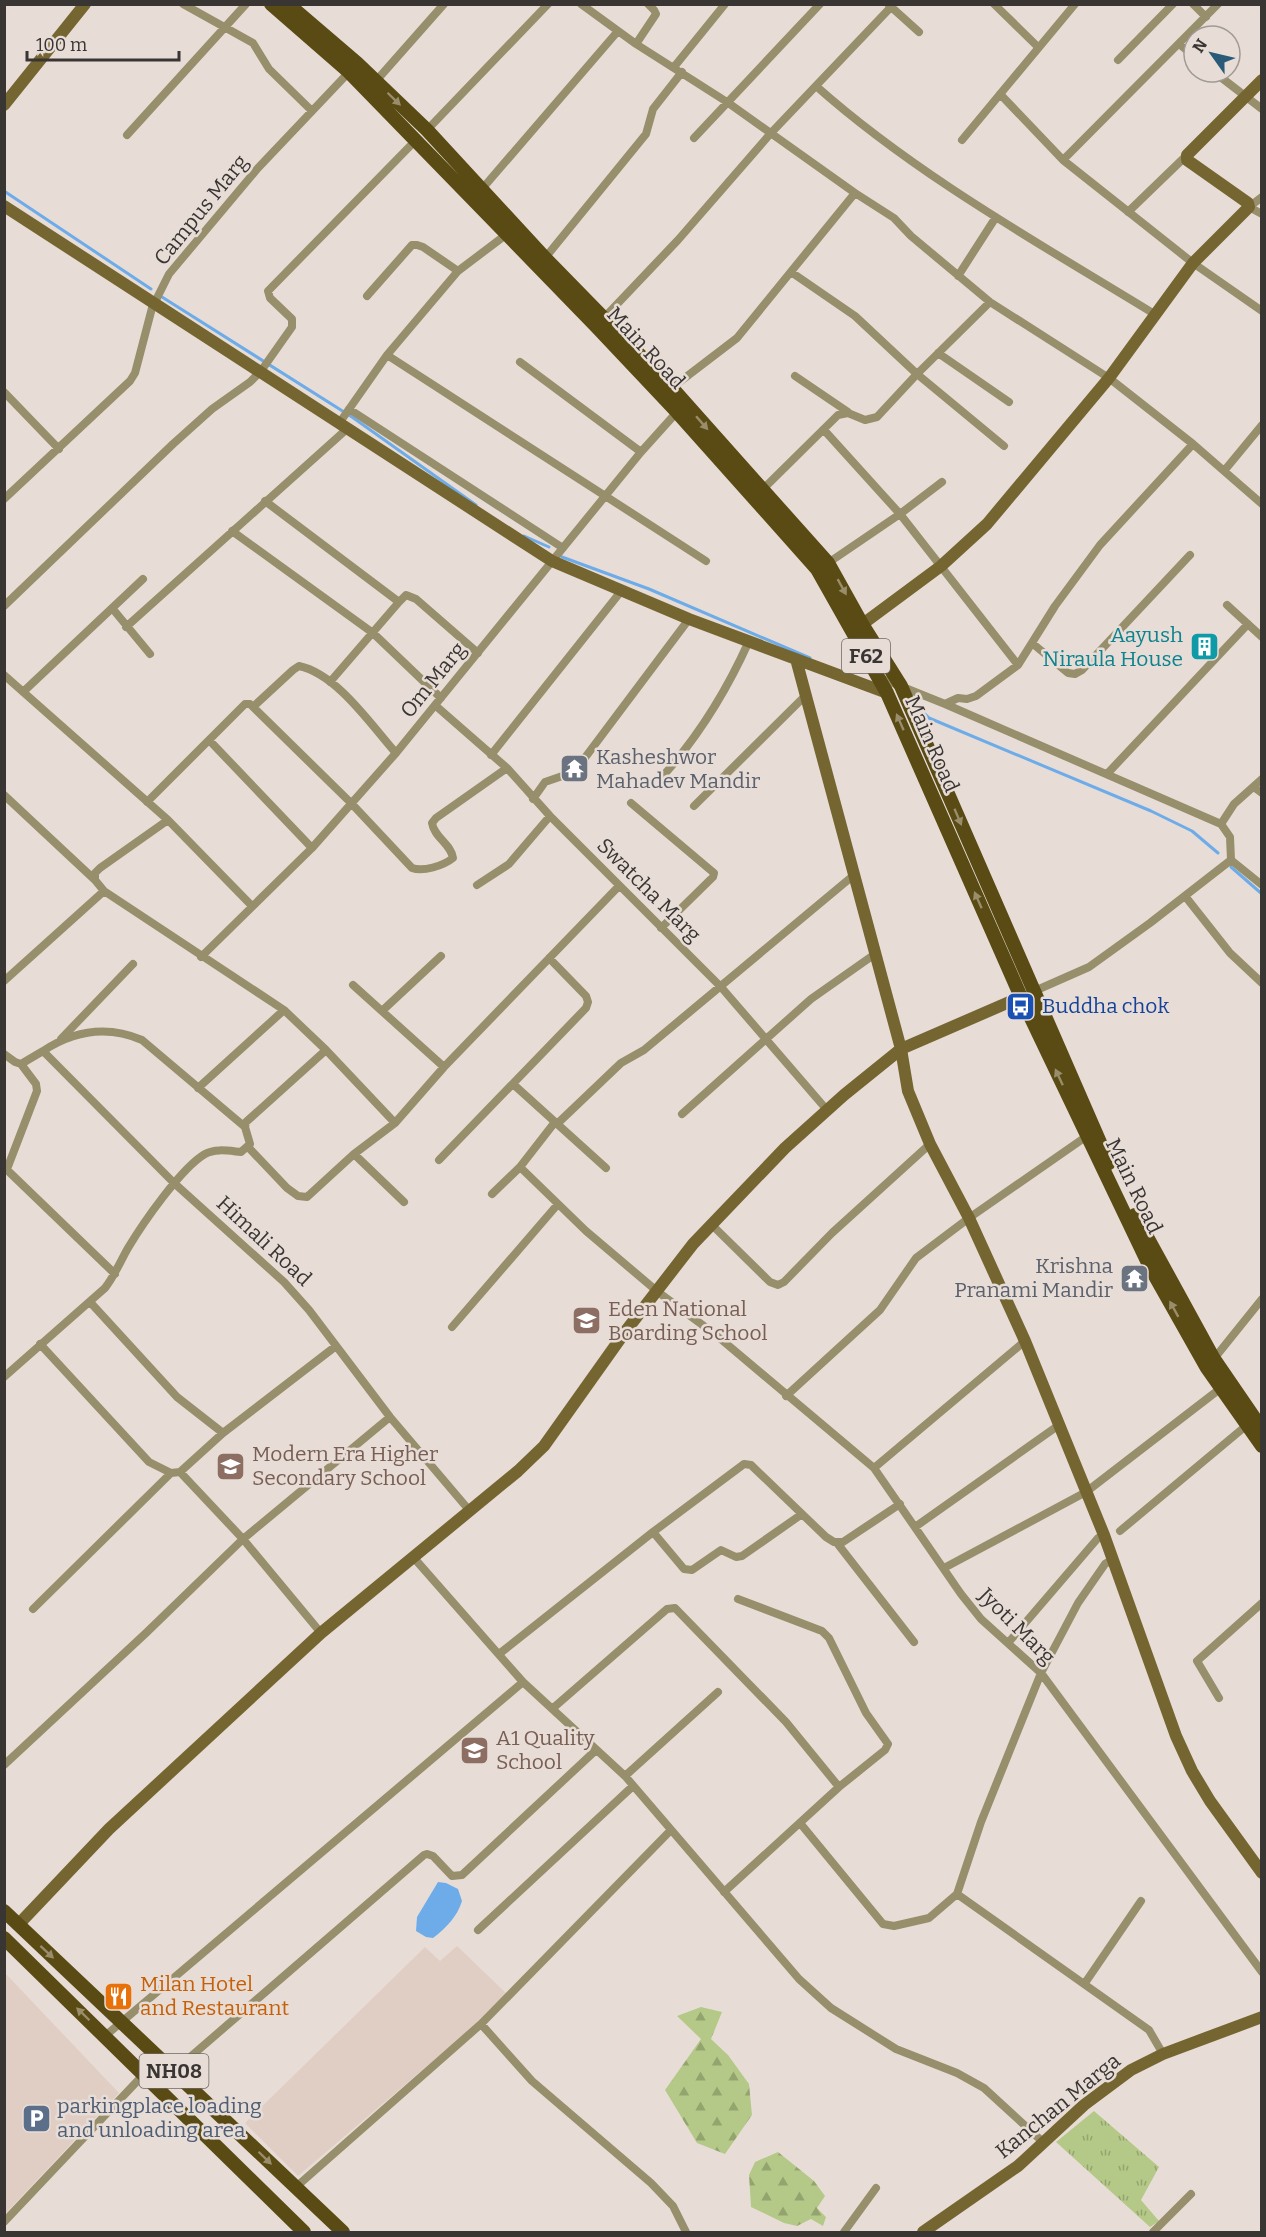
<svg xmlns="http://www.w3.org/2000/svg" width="1266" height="2237" viewBox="0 0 1266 2237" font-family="Bitter,serif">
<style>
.built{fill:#e0cec4}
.grass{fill:url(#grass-tufts)}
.forest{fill:url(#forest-firs)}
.water{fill:#6dace9}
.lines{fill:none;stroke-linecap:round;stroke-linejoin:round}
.stream{stroke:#6dace9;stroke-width:3}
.street{stroke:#978e6b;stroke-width:8}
.secondary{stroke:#756631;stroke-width:12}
.primary{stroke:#594b13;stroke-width:14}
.oneway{fill:#998d6b}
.labels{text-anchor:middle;stroke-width:5;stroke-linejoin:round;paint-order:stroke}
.shield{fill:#e7ddd6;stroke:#6d6764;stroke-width:1.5}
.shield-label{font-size:20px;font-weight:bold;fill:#393533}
.street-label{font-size:21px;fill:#393533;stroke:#e7ddd6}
.culture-label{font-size:21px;fill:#0d838f;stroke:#e7ddd6;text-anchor:end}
.worship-label{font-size:21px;fill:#5b616d;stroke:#e7ddd6;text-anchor:start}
.transit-label{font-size:21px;fill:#164399;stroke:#e7ddd6;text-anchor:start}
.education-label{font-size:21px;fill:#785e54;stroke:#e7ddd6;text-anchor:start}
.food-label{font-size:21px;fill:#c56008;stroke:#e7ddd6;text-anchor:start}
.service-label{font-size:21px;fill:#4e5e75;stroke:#e7ddd6;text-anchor:start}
</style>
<defs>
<pattern id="grass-tufts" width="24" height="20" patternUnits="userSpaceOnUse" patternTransform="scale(1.5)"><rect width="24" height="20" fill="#b4c987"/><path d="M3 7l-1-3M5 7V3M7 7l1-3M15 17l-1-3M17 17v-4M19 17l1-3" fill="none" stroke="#93a46f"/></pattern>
<pattern id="forest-firs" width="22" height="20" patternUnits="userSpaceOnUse" patternTransform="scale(1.5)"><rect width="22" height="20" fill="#b4c987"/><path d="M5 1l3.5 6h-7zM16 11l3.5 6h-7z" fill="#93a46f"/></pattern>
</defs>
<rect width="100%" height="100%" fill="#e7ddd6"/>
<!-- built -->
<path class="built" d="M 457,1946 L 509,1996 L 298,2176 L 245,2123 L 425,1947 L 440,1961 Z
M 5,1973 L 119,2093 L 5,2214 L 4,2214 Z"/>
<!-- grass -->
<path class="grass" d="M 1094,2111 L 1159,2167 L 1141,2200 L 1159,2221 L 1150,2227 L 1056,2142 Z"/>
<!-- forest -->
<path class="forest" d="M 701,2007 L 722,2012 L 711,2039 L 728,2055 L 749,2084 L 752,2115 L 725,2154 L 697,2143 L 665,2090 L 701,2039 L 677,2016 Z
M 778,2152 L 814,2181 L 825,2196 L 817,2208 L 826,2217 L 823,2226 L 811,2219 L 797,2226 L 784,2223 L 751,2207 L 749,2175 L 755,2162 Z"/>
<!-- water -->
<path class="water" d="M 438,1882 L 446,1883 L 458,1889 L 462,1901 C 457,1917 446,1928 433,1938 L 426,1937 L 416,1931 L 417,1917 Z"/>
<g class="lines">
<!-- stream -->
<path class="stream" d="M 4,191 L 151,289
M 162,297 L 352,417 L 476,505
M 524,536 L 549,547
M 562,557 L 649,589 L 810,658
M 915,704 L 929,718 L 1151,811 L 1192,831 L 1218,853
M 1231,867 L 1262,894"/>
<!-- street -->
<path class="street" d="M 183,4 L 253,43 L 269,69 L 312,111
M 581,4 L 636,44 L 727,102 L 855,193 L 894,218 L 911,236 L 990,302 L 1109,378 L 1193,444 L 1262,504
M 994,4 L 1038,47
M 1193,4 L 1206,17
M 889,5 L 919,32
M 636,44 L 656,14 L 654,10 L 648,4
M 1179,44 L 1194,56
M 1118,60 L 1173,4
M 674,67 L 725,4
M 1214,72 L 1262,109
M 376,81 L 444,4
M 816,86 C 916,175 1042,245 1156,315
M 1000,94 L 1063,160 L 1193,263 L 1262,311
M 427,130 L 548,4
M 127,135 L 246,4
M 694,138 L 820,4
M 962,140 L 1075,4
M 1063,160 L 1218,4
M 482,189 L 618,31
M 1249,207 L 1262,197
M 1249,207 L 1262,214
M 1128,212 L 1187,155
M 507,234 L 458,271 L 387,355 L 706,561
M 545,258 L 646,134 L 653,109 L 682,72
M 791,272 L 855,316 L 917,374 L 1004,446
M 958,276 L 996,217
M 367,296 L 412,245 L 417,245 L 423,247 L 458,271
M 601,321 L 678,240 L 771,133 L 891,7
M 938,353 L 1009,402
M 520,362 L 641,452
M 795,376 L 848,412
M 669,390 L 737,338 L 855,193
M 4,392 L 59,449
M 349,409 L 563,548
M 340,422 L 387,355
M 824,430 L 900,514 L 828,563
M 1224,471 L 1262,425
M 942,482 L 900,514 L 1018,665
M 759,493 L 838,415 L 848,413 L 865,420 L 877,417 L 917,374 L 990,302
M 4,499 L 130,381 L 135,373 L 152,308 L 169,274 L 258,168 L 351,70
M 265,501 L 399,602 L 330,682
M 232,531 L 373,633 L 441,698
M 399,602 L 406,595 L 416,599 L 478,653
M 1227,605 L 1262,637
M 4,606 L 173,444 L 212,409 L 250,382 L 261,371 L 292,327 L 292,319 L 270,298 L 268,291 L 416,140
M 112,608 L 150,654
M 126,627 L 348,428
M 1032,643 L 1068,673 L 1075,674 L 1082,670 L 1190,555
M 4,675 L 168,820 L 252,906
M 878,677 L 945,704 L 958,698 L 967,699 L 976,696 L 1018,665 L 1055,606 L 1100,545 L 1193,444
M 23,692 L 143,579
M 945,704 L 1221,824 L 1230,837 L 1231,860 L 1262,885
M 254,706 L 293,670 L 299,666 C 337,674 371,725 396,753
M 436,706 L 507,768 L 550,816 L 721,987 L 827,1110
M 209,740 L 312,848
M 491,755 L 622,590
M 1107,774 L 1248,624
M 662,777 C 698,737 727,690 749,641
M 1254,787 L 1262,793
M 4,795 L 95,880
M 533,799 L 545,782 L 571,773 L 578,767 L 689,619
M 147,802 L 245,704 L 250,704 L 351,803 L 412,868 C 423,872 443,866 453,858 C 451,844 434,837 432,823 L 436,818 L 507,768
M 631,803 L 714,873 L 713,877 L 661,928
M 694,806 L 806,695
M 168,820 L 100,868 L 95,873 L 95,880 L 104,891 L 284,1010 L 326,1050 L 395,1123
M 1221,824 L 1234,804 L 1262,779
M 477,885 L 509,864 L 550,816
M 1185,896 L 1230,953 L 1262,983
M 201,957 L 312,848 L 396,753 L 641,452 L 677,412
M 4,981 L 104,891
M 353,985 L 444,1067
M 1030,993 L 1089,967 L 1150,923 L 1231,860
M 382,1011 L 441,956
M 61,1039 L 133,964
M 43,1051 C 75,1030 107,1025 142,1040 L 245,1127
M 4,1054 L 15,1062 L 21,1064 L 43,1051 L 174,1183 L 284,1282 L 309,1310 L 390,1417 L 469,1510
M 513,1084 L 606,1168
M 198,1088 L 284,1010
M 682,1114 L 811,999 L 875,954
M 557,1124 L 621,1063 L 644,1050 L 854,875
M 248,1147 L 287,1188 L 298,1196 L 307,1197 L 354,1154
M 439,1160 L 586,1008 L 588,1002 L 586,996 L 549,958
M 4,1167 L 115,1274
M 520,1167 L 586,1231 L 658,1292 L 716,1335 L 874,1468 L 961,1594 L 981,1619 L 1041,1673 L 1262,1972
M 7,1169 L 37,1091 L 36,1084 L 21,1064
M 492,1194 L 520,1167 L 555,1122
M 404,1202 L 354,1154 L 395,1123 L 444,1067 L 619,886
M 712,1225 L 770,1282 L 778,1285 L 784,1282 L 832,1233 L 930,1144
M 90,1302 L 177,1397 L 223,1433
M 452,1327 L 558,1204
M 40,1344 L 149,1462 L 171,1473 L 180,1472 L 223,1433 L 336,1346
M 1213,1360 L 1262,1299
M 4,1377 L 105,1288 C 115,1275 120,1262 128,1248 C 143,1223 181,1168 205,1154 C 215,1148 230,1151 241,1152 L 250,1144 L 245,1127 L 246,1122 L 326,1050
M 786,1396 L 880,1310 L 916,1258 L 969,1218 L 1087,1136
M 874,1468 L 1025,1341
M 180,1472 L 243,1539 L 321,1633
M 915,1527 L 1059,1425
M 1120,1531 L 1247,1425
M 653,1532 L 684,1569 L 692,1570 L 721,1550 L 736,1557 L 742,1556 L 802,1514
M 837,1543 L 914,1642
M 414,1558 L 523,1682 L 625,1776 L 799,1979 L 831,2008 L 896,2049 L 957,2073 L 984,2088 L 1044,2143
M 944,1568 L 1086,1492 L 1221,1388
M 33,1609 L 171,1473
M 1008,1643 L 1098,1538 L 1104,1535
M 499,1654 L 653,1532 L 744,1464 L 751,1465 L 826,1537 L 834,1542 L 843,1542 L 900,1504
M 1219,1698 L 1197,1661 L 1262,1603
M 552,1709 L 667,1609 L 675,1608 L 786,1722 L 839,1787
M 4,1765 L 146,1633 L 243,1539 L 390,1417
M 625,1776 L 718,1692
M 800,1823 L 883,1924 L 894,1926 L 929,1918 L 957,1894 L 981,1822 L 1041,1673 L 1078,1603 L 1105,1564 L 1113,1559
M 724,1892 L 839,1787 L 885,1750 L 888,1744 L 866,1713 L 829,1638 L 822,1631 L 738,1599
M 957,1894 L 1149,2030 L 1163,2054
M 478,1930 L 633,1786
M 1085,1983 L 1141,1901
M 481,2024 L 532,2081 L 651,2183 L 673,2206 L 686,2232
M 105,2036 L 523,1682
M 174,2071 L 424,1855 L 427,1854 L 433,1856 L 452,1876 L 462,1875 L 596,1750
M 296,2187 L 481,2024 L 671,1830
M 4,2222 L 144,2074
M 844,2232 L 876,2188
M 1153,2232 L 1191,2194"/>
<!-- secondary -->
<path class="secondary" d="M 4,105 L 85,4
M 4,206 L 552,561 L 689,619 L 887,693
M 856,629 L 941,566 L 987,524 L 1109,378 L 1193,263 L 1249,207 L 1248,203 L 1187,160 L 1187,155 L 1262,80
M 796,659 L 901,1049 L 908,1091 L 930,1144 L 969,1218 L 1025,1341 L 1104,1535 L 1176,1736 L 1192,1771 L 1210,1801 L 1262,1873
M 18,1925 L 109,1829 L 321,1633 L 518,1471 L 544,1446 L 625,1332 L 693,1244 L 785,1148 L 844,1095 L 901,1049 L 1021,997
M 923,2232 L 1018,2166 L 1084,2105 L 1131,2070 L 1163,2054 L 1262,2017"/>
<!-- primary -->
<path class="primary" d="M 271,4 L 349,72 L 596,326 L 677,412 L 817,569 L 887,693 L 1021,997 L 1150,1267 L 1207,1368 L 1262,1446
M 288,4 L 357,63 L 427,130 L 545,258 L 672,388 L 828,563 L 862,624 L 901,686 L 1109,1163
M 1135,1215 L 1214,1359 L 1262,1429
M 4,1911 L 343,2232
M 4,1938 L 304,2232"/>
</g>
<!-- one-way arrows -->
<defs><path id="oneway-solid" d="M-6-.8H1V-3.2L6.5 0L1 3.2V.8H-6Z" transform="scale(1.5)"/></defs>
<g class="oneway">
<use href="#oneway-solid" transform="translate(394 99) rotate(44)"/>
<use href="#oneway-solid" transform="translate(702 423) rotate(49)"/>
<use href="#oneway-solid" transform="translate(842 587) rotate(61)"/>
<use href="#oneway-solid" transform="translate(900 722) rotate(-114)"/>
<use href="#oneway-solid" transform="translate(958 817) rotate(67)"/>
<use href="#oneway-solid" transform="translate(978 900) rotate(-114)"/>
<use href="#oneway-solid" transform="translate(1059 1077) rotate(-115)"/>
<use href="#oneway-solid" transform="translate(1174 1309) rotate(-119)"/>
<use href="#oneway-solid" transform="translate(47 1952) rotate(43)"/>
<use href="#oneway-solid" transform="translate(83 2014) rotate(-136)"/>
<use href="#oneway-solid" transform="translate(265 2158) rotate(44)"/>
</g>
<!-- icons -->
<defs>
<symbol id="building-square" viewBox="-11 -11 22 22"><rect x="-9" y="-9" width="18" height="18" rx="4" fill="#0f9aa8" stroke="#e7ddd6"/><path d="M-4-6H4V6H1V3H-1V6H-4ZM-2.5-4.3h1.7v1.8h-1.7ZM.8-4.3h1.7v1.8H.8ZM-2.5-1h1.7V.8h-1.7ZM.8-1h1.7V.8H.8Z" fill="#fff"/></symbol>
<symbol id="temple-square" viewBox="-11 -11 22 22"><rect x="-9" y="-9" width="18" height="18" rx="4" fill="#6b7280" stroke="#e7ddd6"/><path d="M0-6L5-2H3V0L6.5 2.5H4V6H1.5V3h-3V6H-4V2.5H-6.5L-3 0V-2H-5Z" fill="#fff"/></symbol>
<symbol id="bus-square" viewBox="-11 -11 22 22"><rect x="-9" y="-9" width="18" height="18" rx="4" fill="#1a4fb4" stroke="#e7ddd6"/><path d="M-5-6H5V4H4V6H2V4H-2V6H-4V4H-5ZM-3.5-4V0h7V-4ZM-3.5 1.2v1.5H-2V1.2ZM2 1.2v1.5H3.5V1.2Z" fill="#fff"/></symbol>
<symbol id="school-square" viewBox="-11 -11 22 22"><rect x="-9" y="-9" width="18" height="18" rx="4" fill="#8d6e63" stroke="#e7ddd6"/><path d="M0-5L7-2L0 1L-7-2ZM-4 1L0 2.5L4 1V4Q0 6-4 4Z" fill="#fff"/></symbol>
<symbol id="restaurant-square" viewBox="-11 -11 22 22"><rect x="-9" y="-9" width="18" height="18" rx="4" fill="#e8710a" stroke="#e7ddd6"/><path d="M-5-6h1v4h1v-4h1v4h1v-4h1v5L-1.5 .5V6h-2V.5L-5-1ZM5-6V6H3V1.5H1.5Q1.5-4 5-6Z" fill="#fff"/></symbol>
<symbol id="parking-square" viewBox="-11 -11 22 22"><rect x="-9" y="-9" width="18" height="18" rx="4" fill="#5c6f8a" stroke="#e7ddd6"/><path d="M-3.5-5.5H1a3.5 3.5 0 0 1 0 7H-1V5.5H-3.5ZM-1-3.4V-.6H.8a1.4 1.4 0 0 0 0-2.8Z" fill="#fff"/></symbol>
</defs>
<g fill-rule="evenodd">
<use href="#building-square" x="1188" y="630" width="33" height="33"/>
<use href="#temple-square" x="558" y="752" width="33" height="33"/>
<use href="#bus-square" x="1004" y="990" width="33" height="33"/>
<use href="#temple-square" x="1118" y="1262" width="33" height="33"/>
<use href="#school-square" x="570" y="1304" width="33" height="33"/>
<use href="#school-square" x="214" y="1450" width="33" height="33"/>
<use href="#school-square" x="458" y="1734" width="33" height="33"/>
<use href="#restaurant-square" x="102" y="1980" width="33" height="33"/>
<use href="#parking-square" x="20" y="2102" width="33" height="33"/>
</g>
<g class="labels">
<!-- shield labels -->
<g class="shield">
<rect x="842" y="639" width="48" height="34" rx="4.5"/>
<rect x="139.5" y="2054" width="69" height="34" rx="4.5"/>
</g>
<g class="shield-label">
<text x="866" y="663">F62</text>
<text x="174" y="2078">NH08</text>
</g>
<!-- street labels -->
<g class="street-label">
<text transform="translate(201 210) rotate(-51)" y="7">Campus Marg</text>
<text transform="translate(646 348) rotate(47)" y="7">Main Road</text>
<text transform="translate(433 680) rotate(-51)" y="7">Om Marg</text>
<text transform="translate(932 744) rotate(66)" y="7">Main Road</text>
<text transform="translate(649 890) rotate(45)" y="7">Swatcha Marg</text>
<text transform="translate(1134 1186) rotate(64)" y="7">Main Road</text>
<text transform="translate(264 1241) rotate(43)" y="7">Himali Road</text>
<text transform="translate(1017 1626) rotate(45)" y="7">Jyoti Marg</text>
<text transform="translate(1058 2106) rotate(-39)" y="7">Kanchan Marga</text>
</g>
<!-- culture labels -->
<g class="culture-label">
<text x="1183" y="642">Aayush<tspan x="1183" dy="24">Niraula House</tspan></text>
</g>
<!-- worship labels -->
<g class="worship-label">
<text x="596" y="764">Kasheshwor<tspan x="596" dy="24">Mahadev Mandir</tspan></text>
<text x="1113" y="1273" text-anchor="end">Krishna<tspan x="1113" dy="24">Pranami Mandir</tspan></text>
</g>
<!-- transit labels -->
<g class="transit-label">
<text x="1042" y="1013">Buddha chok</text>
</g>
<!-- education labels -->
<g class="education-label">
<text x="608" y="1316">Eden National<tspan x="608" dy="24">Boarding School</tspan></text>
<text x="252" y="1461">Modern Era Higher<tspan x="252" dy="24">Secondary School</tspan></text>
<text x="496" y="1745">A1 Quality<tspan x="496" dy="24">School</tspan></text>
</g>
<!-- food labels -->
<g class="food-label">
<text x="140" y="1991">Milan Hotel<tspan x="140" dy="24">and Restaurant</tspan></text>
</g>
<!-- service labels -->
<g class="service-label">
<text x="57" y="2113">parkingplace loading<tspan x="57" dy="24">and unloading area</tspan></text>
</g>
</g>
<!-- border -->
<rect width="1266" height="2237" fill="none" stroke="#393533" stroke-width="12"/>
<!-- north arrow -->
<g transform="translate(1212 54) rotate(304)"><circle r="28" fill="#e7ddd6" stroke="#a19a95" stroke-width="1.5"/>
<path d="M0-4.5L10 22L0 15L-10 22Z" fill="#295b79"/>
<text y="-9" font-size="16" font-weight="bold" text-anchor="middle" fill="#393533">N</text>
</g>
<!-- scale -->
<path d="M27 51v9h152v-9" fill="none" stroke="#393533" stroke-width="3"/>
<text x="36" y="51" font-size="18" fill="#393533" stroke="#e7ddd6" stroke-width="4.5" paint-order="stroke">100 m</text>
</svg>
